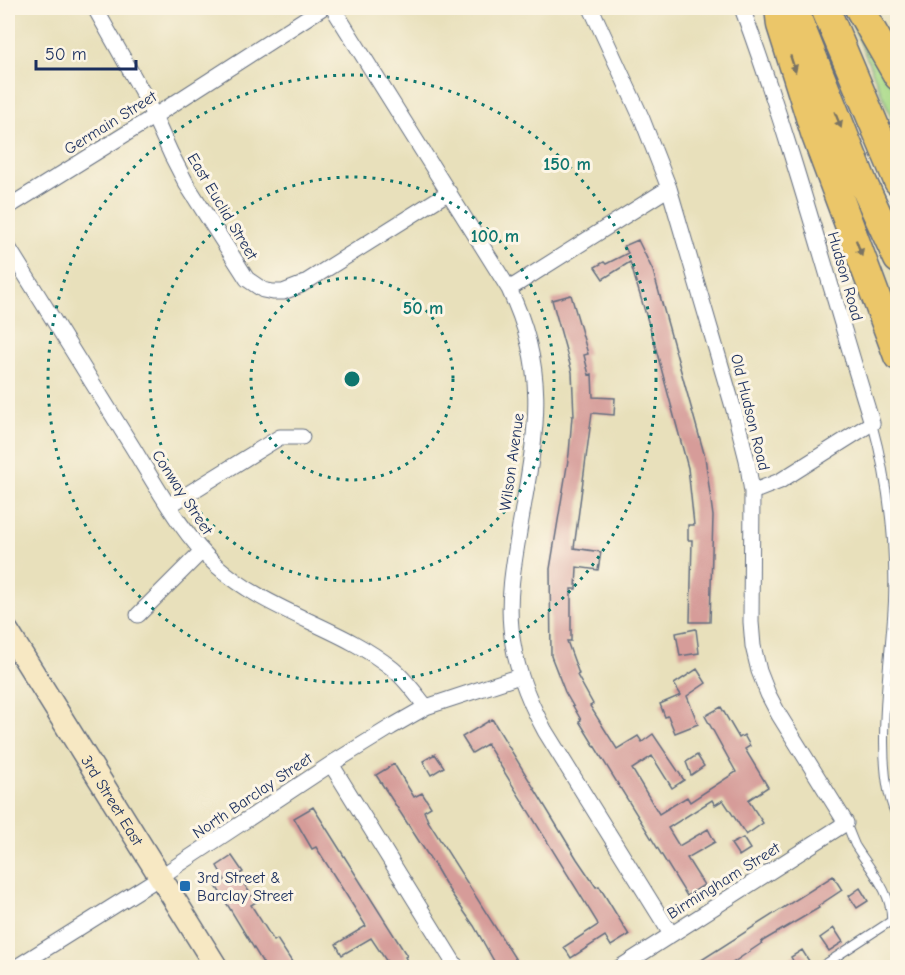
<svg xmlns="http://www.w3.org/2000/svg" width="905" height="975" viewBox="0 0 905 975" font-family="'Comic Neue',sans-serif">
<style>
.green{fill:#aadb8a;stroke:#628574;stroke-width:1.5}
.building{fill:#d69c99}
.lines{fill:none;stroke-linecap:round;stroke-linejoin:round}
.lane-casing{stroke:#636d7f;stroke-width:10}
.street-casing{stroke:#636d7f;stroke-width:17}
.secondary-casing{stroke:#636d7f;stroke-width:25}
.highway-casing{stroke:#636d7f;stroke-width:31}
.lane{stroke:#fff;stroke-width:8}
.street{stroke:#fff;stroke-width:15}
.secondary{stroke:#f7e8c3;stroke-width:22}
.highway{stroke:#ebc669;stroke-width:28}
.oneway{fill:#797363}
.ring{fill:none;stroke:#0f766e;stroke-width:3;stroke-dasharray:3 6}
.poi-dot{fill:#1f6fb2;stroke:#fcf5e5;stroke-width:2}
.labels{text-anchor:middle;stroke-width:6;stroke-linejoin:round;paint-order:stroke}
.street-label{font-size:16px;fill:#1b2f5e;stroke:#fcf5e5}
.poi-label{font-size:16px;fill:#1b2f5e;stroke:#fcf5e5;text-anchor:start}
.centre{fill:#0f766e;stroke:#fcf5e5;stroke-width:3}
.ring-label{font-size:18px;text-anchor:middle;font-weight:bold;fill:#0f766e;stroke:#fcf5e5;stroke-width:6;stroke-linejoin:round;paint-order:stroke}
</style>
<rect width="100%" height="100%" fill="#fcf5e5"/>
<filter id="ink" filterUnits="userSpaceOnUse"><feTurbulence type="fractalNoise" baseFrequency=".0167" numOctaves="2"/><feDisplacementMap in="SourceGraphic" scale="12" xChannelSelector="R" yChannelSelector="G"/><feConvolveMatrix kernelMatrix="1 2 1 2 8 2 1 2 1" color-interpolation-filters="sRGB"/></filter>
<filter id="wash" filterUnits="userSpaceOnUse"><feTurbulence type="fractalNoise" baseFrequency=".008" numOctaves="4" result="noise"/><feDisplacementMap in="SourceGraphic" scale="24" xChannelSelector="R" yChannelSelector="G"/><feGaussianBlur stdDeviation="1.35" result="paint"/><feColorMatrix in="noise" values="0 0 0 0 0 0 0 0 0 0 0 0 0 0 0 0 0 1.4 0 .05"/><feComposite in="paint" operator="in"/></filter>
<g filter="url(#wash)">
<rect width="100%" height="100%" fill="#e8e0bb"/>
<!-- green -->
<path class="green" d="M 846,8 L 897,94 L 897,131 Z"/>
<g id="blocks">
<!-- building -->
<path class="building" d="M 638,240 L 653,271 L 705,457 L 713,516 L 710,622 L 690,622 L 692,540 L 688,540 L 688,525 L 694,525 L 688,468 L 653,338 L 630,262 L 603,279 L 595,267 L 604,262 L 606,264 L 628,253 L 624,246 Z
M 571,295 L 588,354 L 584,355 L 589,375 L 592,374 L 593,397 L 615,398 L 614,415 L 592,413 L 574,548 L 601,552 L 598,570 L 577,567 L 576,589 L 571,589 L 571,641 L 567,641 L 579,674 L 577,675 L 593,704 L 590,706 L 617,749 L 638,736 L 642,742 L 653,734 L 684,780 L 672,788 L 652,756 L 632,769 L 659,814 L 687,797 L 690,802 L 736,772 L 705,716 L 721,707 L 739,738 L 744,735 L 750,746 L 745,749 L 768,787 L 748,800 L 763,823 L 746,835 L 723,800 L 715,805 L 712,800 L 668,828 L 679,846 L 708,829 L 715,842 L 687,858 L 704,885 L 687,896 L 579,721 L 581,720 L 565,692 L 551,656 L 550,569 L 569,454 L 572,416 L 574,416 L 572,372 L 552,300 Z
M 696,629 L 699,653 L 680,656 L 676,633 Z
M 697,669 L 706,683 L 687,696 L 698,724 L 675,733 L 668,716 L 665,717 L 660,704 L 681,695 L 674,684 Z
M 492,719 L 577,859 L 596,887 L 599,886 L 629,935 L 611,946 L 605,936 L 571,958 L 564,947 L 598,925 L 597,922 L 487,744 L 472,753 L 462,737 Z
M 435,754 L 444,767 L 431,775 L 423,761 Z
M 697,755 L 704,766 L 691,775 L 686,762 Z
M 394,764 L 414,797 L 422,793 L 431,807 L 424,811 L 428,821 L 521,968 L 498,968 L 474,926 L 449,890 L 435,866 L 376,775 Z
M 313,807 L 407,956 L 405,957 L 411,968 L 391,968 L 371,938 L 342,955 L 336,944 L 366,926 L 316,847 L 312,849 L 294,818 Z
M 743,838 L 750,849 L 739,856 L 731,844 Z
M 232,856 L 243,872 L 238,875 L 256,902 L 251,905 L 274,941 L 277,939 L 296,968 L 266,968 L 216,886 L 225,880 L 217,866 Z
M 833,876 L 842,890 L 818,906 L 819,908 L 761,942 L 762,943 L 725,968 L 689,968 Z
M 860,888 L 868,901 L 857,908 L 849,896 Z
M 834,928 L 843,942 L 829,951 L 820,938 Z
M 802,950 L 811,964 L 805,968 L 797,968 L 791,957 Z"/>
</g>
</g>
<g filter="url(#ink)">
<use href="#blocks" fill-opacity="0" stroke="#636d7f" stroke-width="1.5"/>
<g class="lines">
<defs>
<path id="lane" d="M 872,423 C 888,481 895,541 893,601 C 891,655 871,774 898,819
M 819,968 L 891,921 C 893,893 869,868 855,845 C 852,838 849,830 846,823"/>
<path id="street" d="M 95,8 L 145,97 L 171,154 L 187,185 L 247,279 L 263,290 L 273,292 L 283,292 L 301,285 L 449,192
M 333,8 L 509,289 C 553,380 533,444 518,538 C 513,568 508,598 511,628 C 514,665 527,698 545,731 L 671,934
M 591,8 L 642,119 L 669,188 L 736,417 L 747,460 L 752,492 L 751,622 L 753,646 L 759,671 L 768,694 L 779,715 L 846,823 L 619,968
M 742,8 C 792,143 829,285 872,423 L 780,481 L 752,492
M 8,207 L 153,117 L 322,8
M 8,247 C 49,314 91,381 133,448 C 157,487 183,536 217,566 C 271,614 340,626 393,669 C 406,680 416,694 426,707
M 509,289 L 669,188
M 170,505 L 280,437 L 302,437
M 138,615 L 201,552
M 331,764 L 457,968
M 15,968 L 160,877 L 331,764 L 391,727 L 426,707 L 520,676"/>
<g id="secondary">
<path id="s1" d="M 8,632 L 217,968"/>
</g>
<path id="highway" d="M 779,8 L 781,25 L 815,133 L 898,356
M 793,8 L 863,183 L 898,259
M 825,8 L 898,181
M 859,8 L 898,76"/>
</defs>
<!-- lane casing -->
<use href="#lane" class="lane-casing"/>
<!-- street casing -->
<use href="#street" class="street-casing"/>
<!-- secondary casing -->
<use href="#secondary" class="secondary-casing"/>
<!-- highway casing -->
<use href="#highway" class="highway-casing"/>
<!-- lane -->
<use href="#lane" class="lane"/>
<!-- street -->
<use href="#street" class="street"/>
<!-- secondary -->
<use href="#secondary" class="secondary"/>
<!-- highway -->
<use href="#highway" class="highway"/>
</g>
<!-- one-way arrows -->
<defs><path id="oneway-solid" d="M-6-.8H1V-3.2L6.5 0L1 3.2V.8H-6Z" transform="scale(1.5)"/></defs>
<g class="oneway">
<use href="#oneway-solid" transform="translate(793 64) rotate(72)"/>
<use href="#oneway-solid" transform="translate(838 120) rotate(68)"/>
<use href="#oneway-solid" transform="translate(859 248) rotate(70)"/>
</g>
</g>
<!-- distance rings -->
<g class="ring">
<circle cx="352" cy="379" r="101"/>
<circle cx="352" cy="379" r="202"/>
<circle cx="352" cy="379" r="304"/>
</g>
<!-- markers -->
<rect class="poi-dot" x="179" y="880" width="12" height="12" rx="3"/>
<g class="labels">
<!-- street labels -->
<g class="street-label">
<text transform="translate(110 122) rotate(-32)" y="6">Germain Street</text>
<text transform="translate(223 206) rotate(59)" y="6">East Euclid Street</text>
<text transform="translate(846 276) rotate(74)" y="6">Hudson Road</text>
<text transform="translate(751 412) rotate(76)" y="6">Old Hudson Road</text>
<text transform="translate(511 462) rotate(-82)" y="6">Wilson Avenue</text>
<text transform="translate(183 492) rotate(57)" y="6">Conway Street</text>
<text transform="translate(252 795) rotate(-34)" y="6">North Barclay Street</text>
<text dy="6" stroke="none"><textPath href="#s1" startOffset="198">3rd Street East</textPath></text>
<text transform="translate(723 880) rotate(-32)" y="6">Birmingham Street</text>
</g>
<!-- poi labels -->
<g class="poi-label">
<text x="197" y="883">3rd Street &amp;<tspan x="197" dy="18">Barclay Street</tspan></text>
</g>
</g>
<circle cx="352" cy="379" r="9" class="centre"/>
<g class="ring-label">
<text x="567" y="170">150 m</text>
<text x="495" y="242">100 m</text>
<text x="423" y="314">50 m</text>
</g>
<!-- margin -->
<rect width="905" height="975" fill="none" stroke="#fcf5e5" stroke-width="30"/>
<!-- scale -->
<path d="M36 60v9h100v-9" fill="none" stroke="#1b2f5e" stroke-width="3"/>
<text x="45" y="60" font-size="18" fill="#1b2f5e" stroke="#fcf5e5" stroke-width="4.5" paint-order="stroke">50 m</text>
</svg>
